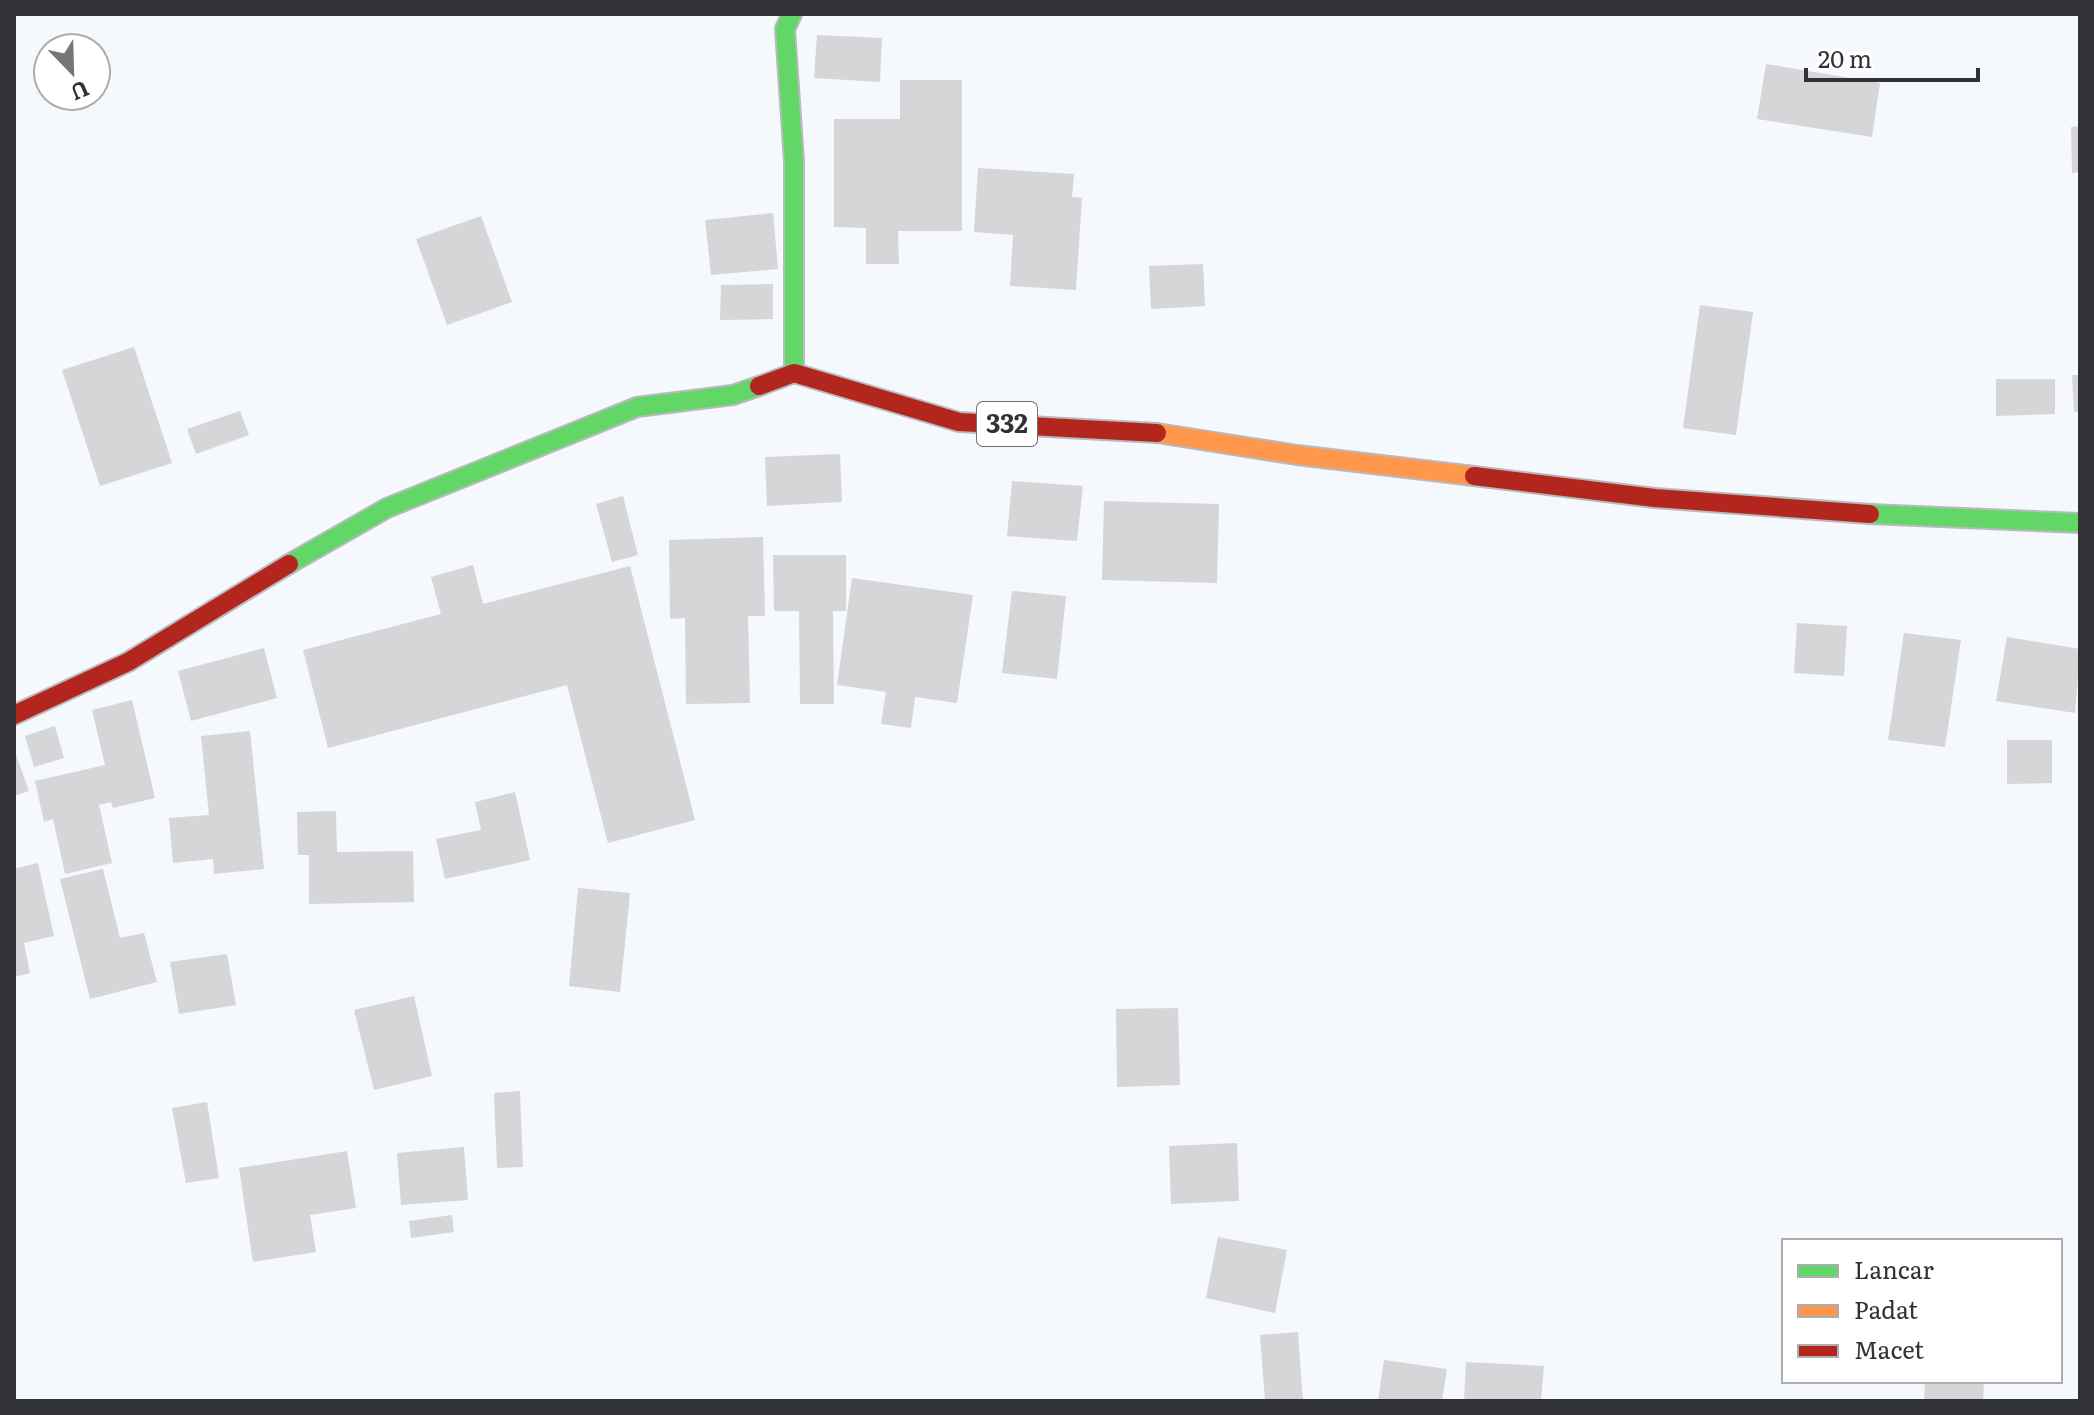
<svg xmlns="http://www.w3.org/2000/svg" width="2094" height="1415" viewBox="0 0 2094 1415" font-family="Literata,serif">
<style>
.building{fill:#d6d5d7}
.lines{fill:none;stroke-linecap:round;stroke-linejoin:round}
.fast-casing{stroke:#b8babd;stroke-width:22}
.slow-casing{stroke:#b8babd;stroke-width:22}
.jam-casing{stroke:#b8babd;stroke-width:22}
.fast{stroke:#63d668;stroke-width:18}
.slow{stroke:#ff974d;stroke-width:18}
.jam{stroke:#b3261e;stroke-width:18}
.labels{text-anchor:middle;stroke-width:7;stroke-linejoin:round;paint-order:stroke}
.shield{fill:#fff;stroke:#6e7072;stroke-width:2}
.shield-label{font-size:26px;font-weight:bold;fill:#303236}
</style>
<rect width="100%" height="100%" fill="#f5f8fc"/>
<!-- building -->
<path class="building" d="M 817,35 L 882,38 L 880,82 L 814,78 Z
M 1766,64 L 1880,83 L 1872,137 L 1757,119 Z
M 900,80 L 962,80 L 962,231 L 898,231 L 899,264 L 866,264 L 866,228 L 834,227 L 834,119 L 900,119 Z
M 2080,126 L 2080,172 L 2072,173 L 2071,127 Z
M 978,168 L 1074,174 L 1072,197 L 1082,198 L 1076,290 L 1010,286 L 1013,235 L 974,232 Z
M 773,213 L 778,269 L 711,275 L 705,220 Z
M 481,216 L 512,302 L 447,325 L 416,239 Z
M 1203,264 L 1205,306 L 1151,309 L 1149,266 Z
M 773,284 L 773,319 L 720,320 L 721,285 Z
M 1700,305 L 1753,312 L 1736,435 L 1683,428 Z
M 134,347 L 172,463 L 100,486 L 62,370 Z
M 2072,375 L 2080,375 L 2080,411 L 2074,412 Z
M 1996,379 L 2055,379 L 2055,414 L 1996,416 Z
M 240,411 L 249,435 L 196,454 L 187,429 Z
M 840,454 L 842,502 L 767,506 L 765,457 Z
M 1012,481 L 1083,486 L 1077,541 L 1007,536 Z
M 623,496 L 638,555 L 612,562 L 596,504 Z
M 1104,501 L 1219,504 L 1217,583 L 1102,580 Z
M 763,537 L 765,616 L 748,616 L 750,703 L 686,704 L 685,618 L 670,619 L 669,540 Z
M 773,555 L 846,555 L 846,611 L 833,611 L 834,704 L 800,704 L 799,611 L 774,611 Z
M 473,565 L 483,604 L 630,566 L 695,820 L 608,843 L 567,685 L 328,748 L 303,650 L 441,614 L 431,577 Z
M 852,578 L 973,595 L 957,703 L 915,697 L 911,728 L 881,724 L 886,692 L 837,685 Z
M 1012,591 L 1066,596 L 1057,679 L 1002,673 Z
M 1797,623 L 1847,626 L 1844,676 L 1794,673 Z
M 1904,633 L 1961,640 L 1945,747 L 1888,740 Z
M 2007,637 L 2080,649 L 2075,713 L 1996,701 Z
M 264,648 L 277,698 L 191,721 L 178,671 Z
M 132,700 L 155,798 L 113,808 L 111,802 L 99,805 L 112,863 L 65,874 L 53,819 L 44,822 L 35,781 L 105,765 L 92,710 Z
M 55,726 L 64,758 L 34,767 L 25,736 Z
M 250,731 L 264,869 L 214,874 L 213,859 L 173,863 L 169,818 L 209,815 L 201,736 Z
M 2007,740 L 2052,740 L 2052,783 L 2007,784 Z
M 14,749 L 29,791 L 14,796 Z
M 515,792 L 530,860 L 445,879 L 436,839 L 481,830 L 475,802 Z
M 336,811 L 337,852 L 413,851 L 414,902 L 309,904 L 309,855 L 298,855 L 297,812 Z
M 38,863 L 54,936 L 24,943 L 30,973 L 14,977 L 14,869 Z
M 103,869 L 120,938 L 144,933 L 157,982 L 90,999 L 60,879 Z
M 578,888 L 630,893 L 620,992 L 569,986 Z
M 227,954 L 236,1005 L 179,1014 L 170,962 Z
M 414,996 L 432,1076 L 374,1090 L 354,1010 Z
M 1178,1008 L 1180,1085 L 1117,1087 L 1116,1009 Z
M 520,1091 L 523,1167 L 497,1168 L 494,1093 Z
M 207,1102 L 219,1178 L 186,1183 L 172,1108 Z
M 1237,1143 L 1239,1201 L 1171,1204 L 1169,1146 Z
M 464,1147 L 468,1200 L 401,1205 L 397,1153 Z
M 347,1151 L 356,1208 L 310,1215 L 316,1252 L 253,1262 L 239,1168 Z
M 452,1215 L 454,1232 L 411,1238 L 409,1221 Z
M 1218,1237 L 1287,1250 L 1275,1313 L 1206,1298 Z
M 1298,1332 L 1303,1401 L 1265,1401 L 1260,1335 Z
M 1384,1360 L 1447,1369 L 1442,1401 L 1378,1401 Z
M 1466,1362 L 1544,1366 L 1541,1401 L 1464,1401 Z
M 1925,1381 L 1984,1381 L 1983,1401 L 1924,1401 Z"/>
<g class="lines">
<defs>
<path id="fast" d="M 792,14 L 785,29 L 794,161 L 794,373
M 1870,514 L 2080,523
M 289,564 L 387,508 L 637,407 L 733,395 L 759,386"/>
<path id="slow" d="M 1157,433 L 1297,455 L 1474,476"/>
<path id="jam" d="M 759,386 L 794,373 L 959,422 L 1157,433
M 1474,476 L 1655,498 L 1870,514
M 14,715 L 128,662 L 289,564"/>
</defs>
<!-- fast casing -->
<use href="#fast" class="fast-casing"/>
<!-- slow casing -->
<use href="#slow" class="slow-casing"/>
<!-- jam casing -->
<use href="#jam" class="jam-casing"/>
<!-- fast -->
<use href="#fast" class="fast"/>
<!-- slow -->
<use href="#slow" class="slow"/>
<!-- jam -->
<use href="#jam" class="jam"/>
</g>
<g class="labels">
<!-- shield labels -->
<rect class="shield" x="977" y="402" width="60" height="44" rx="6"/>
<g class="shield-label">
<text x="1007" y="433">332</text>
</g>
</g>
<!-- border -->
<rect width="2094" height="1415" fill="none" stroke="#303236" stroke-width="32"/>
<!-- legend -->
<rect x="1782" y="1239" width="280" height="144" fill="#ffffff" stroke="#acadaf" stroke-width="2"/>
<rect x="1798" y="1265" width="40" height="12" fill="#63d668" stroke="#acadaf" stroke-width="2"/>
<text x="1854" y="1279" font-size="24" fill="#303236">Lancar</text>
<rect x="1798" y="1305" width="40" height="12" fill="#ff974d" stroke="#acadaf" stroke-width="2"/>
<text x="1854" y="1319" font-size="24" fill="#303236">Padat</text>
<rect x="1798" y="1345" width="40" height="12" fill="#b3261e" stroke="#acadaf" stroke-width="2"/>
<text x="1854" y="1359" font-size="24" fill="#303236">Macet</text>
<!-- north arrow -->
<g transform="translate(72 72) rotate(157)"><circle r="38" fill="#ffffff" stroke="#acadaf" stroke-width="2"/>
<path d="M0-6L14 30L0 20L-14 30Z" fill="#75777b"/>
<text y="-12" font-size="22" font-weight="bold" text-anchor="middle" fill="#303236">U</text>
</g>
<!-- scale -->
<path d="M1806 68v12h172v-12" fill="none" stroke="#303236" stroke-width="4"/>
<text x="1818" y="68" font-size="24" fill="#303236" stroke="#ffffff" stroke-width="6" paint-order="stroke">20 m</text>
</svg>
